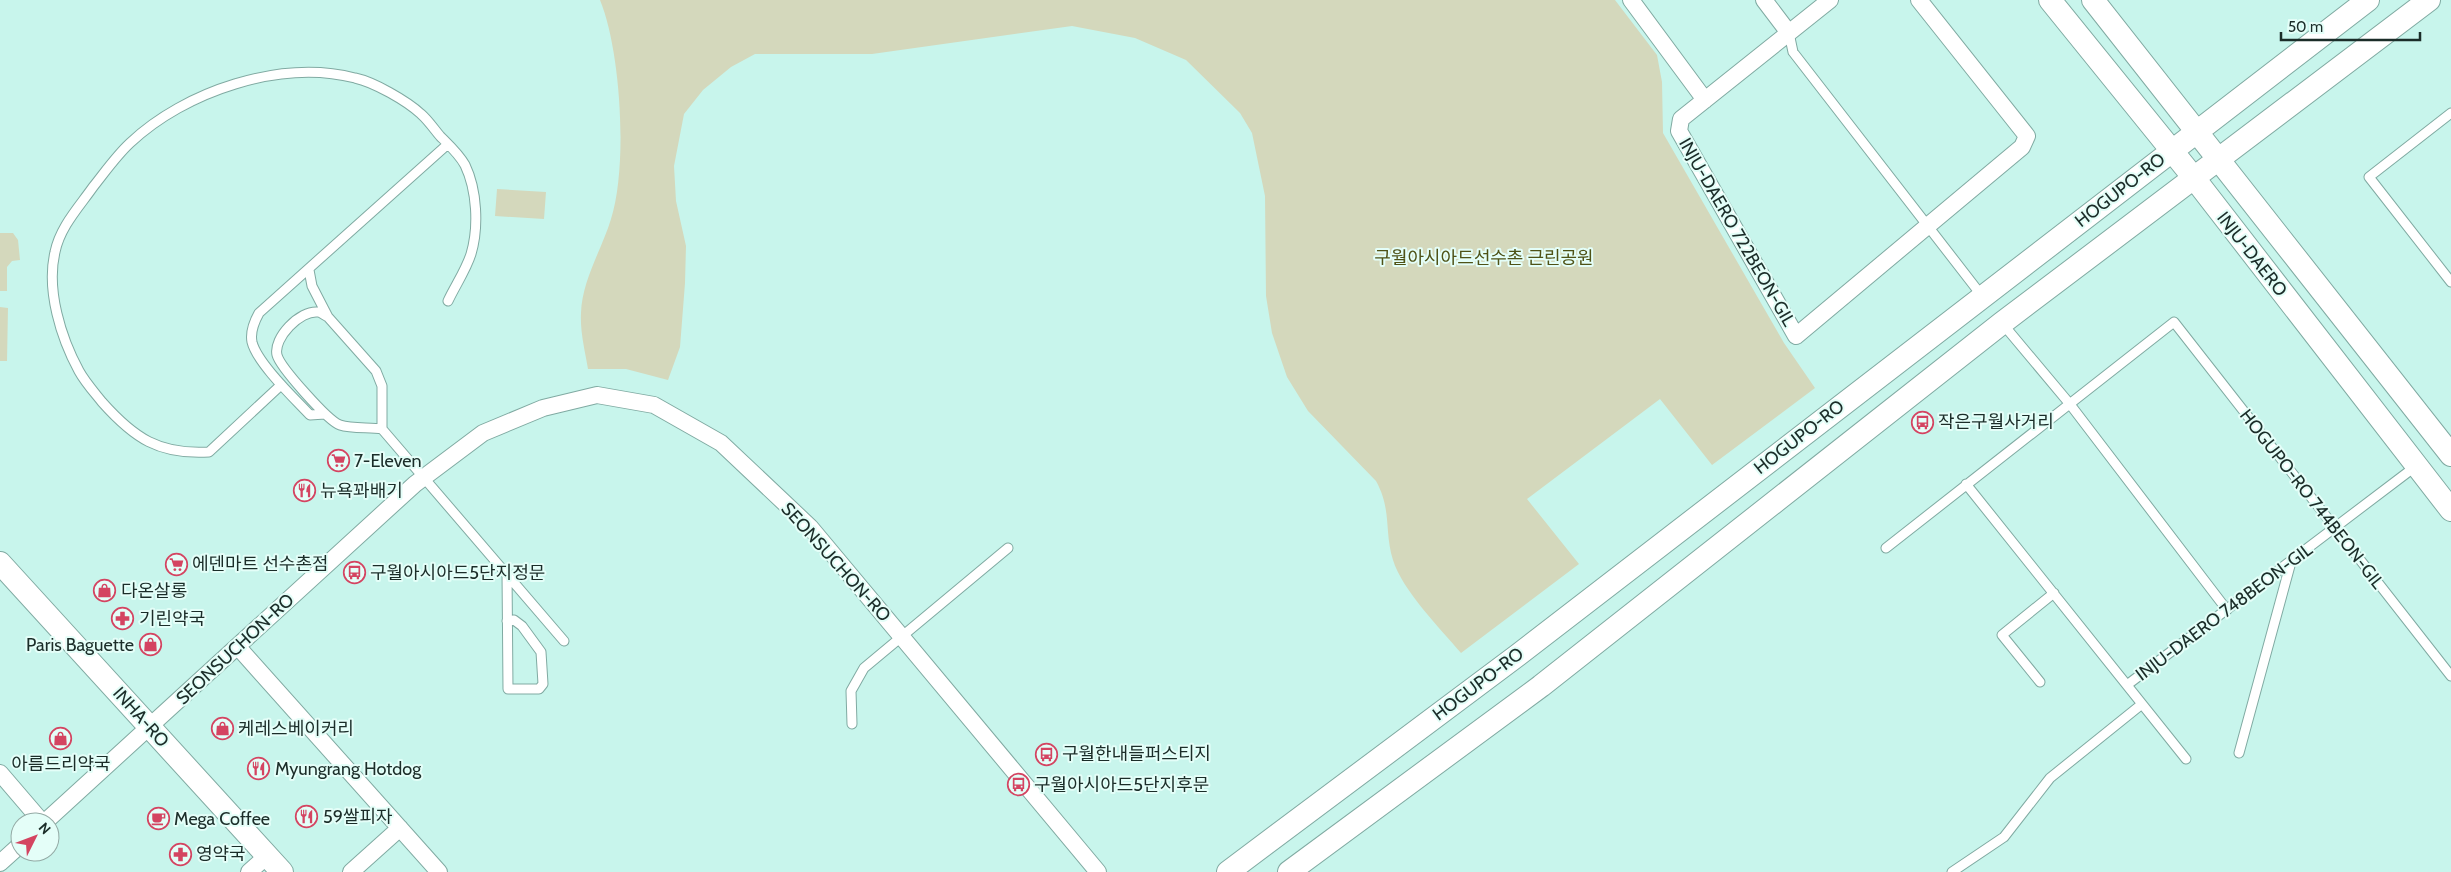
<svg xmlns="http://www.w3.org/2000/svg" width="2451" height="872" viewBox="0 0 2451 872" font-family="Cabin,'Noto Sans KR',sans-serif">
<style>
.green{fill:#d4d8bc}
.lines{fill:none;stroke-linecap:round;stroke-linejoin:round}
.service-casing{stroke:#80aaa2;stroke-width:11}
.minor-casing{stroke:#80aaa2;stroke-width:18}
.secondary-casing{stroke:#80aaa2;stroke-width:24}
.service{stroke:#fff;stroke-width:9}
.minor{stroke:#fff;stroke-width:16}
.secondary{stroke:#fff;stroke-width:22}
.labels{text-anchor:middle;stroke-width:4;stroke-linejoin:round;paint-order:stroke}
.street-label{font-size:18px;fill:#1b2d29;stroke:#e4fef8}
.park-label{font-size:18px;fill:#4e5216;stroke:#e4fef8}
.poi-label{font-size:18px;fill:#1b2d29;stroke:#e4fef8;text-anchor:start}
</style>
<rect width="100%" height="100%" fill="#c8f5ec"/>
<!-- green -->
<path class="green" d="M 600,0 L 1615,0 L 1657,55 L 1662,82 L 1663,133 L 1784,343 L 1815,388 L 1712,465 L 1660,399 L 1527,499 L 1579,564 L 1461,653 C 1440,628 1402,590 1393,560 C 1384,531 1392,510 1376,481 L 1308,411 L 1287,377 L 1272,333 L 1266,296 L 1265,196 L 1252,133 L 1240,113 L 1186,60 L 1135,38 L 1072,26 L 872,54 L 755,54 L 731,67 L 703,90 L 684,114 L 674,166 L 676,201 L 686,246 L 685,283 L 680,347 L 668,380 L 626,369 L 588,369 C 585,351 580,332 581,313 C 582,280 602,249 611,219 C 628,166 621,51 600,0 Z
M 497,189 L 546,192 L 544,219 L 495,216 Z
M 0,233 L 13,233 L 18,240 L 20,260 L 12,261 L 7,267 L 7,291 L 0,291 Z
M 0,307 L 8,308 L 7,361 L 0,361 Z"/>
<g class="lines">
<defs>
<path id="service" d="M 1789,33 L 1793,52 L 1982,296
M 2451,113 L 2369,177 L 2451,282
M 309,270 L 312,286 L 328,317
M 2002,323 L 2069,403 L 2227,610
M 281,385 L 209,452 C 159,455 134,438 102,402 C 94,392 85,382 79,371 C 61,338 46,290 55,252 C 60,227 79,207 93,187 C 105,172 116,156 130,143 C 185,91 281,59 355,78 C 374,82 407,101 421,114 C 428,120 434,129 440,136 C 448,144 459,154 465,165 C 477,190 479,227 471,254 C 466,270 455,286 448,301
M 325,414 L 310,415 C 295,399 257,363 252,342 C 250,332 254,322 259,313 L 448,144
M 382,429 C 370,427 352,429 340,425 C 328,421 280,367 277,355 C 273,338 300,310 318,312 C 321,312 325,316 328,317 L 376,371 L 382,386 L 382,429 L 564,641
M 1966,484 L 2186,759
M 1886,548 L 2174,322 L 2451,676
M 507,573 L 508,689 L 539,689 L 543,684 L 541,652 L 522,626 L 514,620 L 507,621
M 2040,682 L 2002,635 L 2054,593
M 2127,685 L 2416,466
M 852,724 L 851,691 L 864,668 L 1008,548
M 2239,753 L 2291,562
M 1952,872 L 2004,837 L 2050,778 L 2142,704"/>
<path id="minor" d="M 1631,0 L 1705,100
M 1764,0 L 1789,33
M 1830,0 L 1681,119 L 1679,131 L 1796,336 L 2022,147 L 2027,136 L 1919,0
M 238,647 L 439,872
M 0,773 L 42,822
M 45,822 L 415,484 L 483,433 L 543,408 L 597,395 L 654,405 L 721,443 L 810,527 L 1098,872
M 0,863 L 20,845
M 249,872 L 267,856
M 351,872 L 400,828"/>
<path id="secondary" d="M 2050,0 L 2194,178 L 2451,510
M 2093,0 L 2451,455
M 0,563 L 282,872
M 1228,872 L 1518,655 L 2368,0
M 1289,872 L 1541,686 L 2002,323 L 2429,0"/>
</defs>
<!-- service casing -->
<use href="#service" class="service-casing"/>
<!-- minor casing -->
<use href="#minor" class="minor-casing"/>
<!-- secondary casing -->
<use href="#secondary" class="secondary-casing"/>
<!-- service -->
<use href="#service" class="service"/>
<!-- minor -->
<use href="#minor" class="minor"/>
<!-- secondary -->
<use href="#secondary" class="secondary"/>
</g>
<!-- icons -->
<defs>
<symbol id="bus-ring" viewBox="-11 -11 22 22"><circle r="9.5" fill="#e4fef8" stroke="#d44461" stroke-width="1.5"/><path d="M-5-6H5V4H4V6H2V4H-2V6H-4V4H-5ZM-3.5-4V0h7V-4ZM-3.5 1.2v1.5H-2V1.2ZM2 1.2v1.5H3.5V1.2Z" fill="#d44461"/></symbol>
<symbol id="supermarket-ring" viewBox="-11 -11 22 22"><circle r="9.5" fill="#e4fef8" stroke="#d44461" stroke-width="1.5"/><path d="M-6-5.5h2.5l.6 2H6L4.5 2H-2.5L-4.4-4H-6ZM-1.5 3.2a1.3 1.3 0 1 0 .1 0ZM3 3.2a1.3 1.3 0 1 0 .1 0Z" fill="#d44461"/></symbol>
<symbol id="restaurant-ring" viewBox="-11 -11 22 22"><circle r="9.5" fill="#e4fef8" stroke="#d44461" stroke-width="1.5"/><path d="M-5-6h1v4h1v-4h1v4h1v-4h1v5L-1.5 .5V6h-2V.5L-5-1ZM5-6V6H3V1.5H1.5Q1.5-4 5-6Z" fill="#d44461"/></symbol>
<symbol id="shop-ring" viewBox="-11 -11 22 22"><circle r="9.5" fill="#e4fef8" stroke="#d44461" stroke-width="1.5"/><path d="M-5-2.5h2.3a2.7 3.5 0 0 1 5.4 0H5L5.5 6h-11ZM-1.5-2.5h3a1.5 2.3 0 0 0-3 0Z" fill="#d44461"/></symbol>
<symbol id="pharmacy-ring" viewBox="-11 -11 22 22"><circle r="9.5" fill="#e4fef8" stroke="#d44461" stroke-width="1.5"/><path d="M-2-6h4v4h4v4h-4v4h-4v-4h-4v-4h4Z" fill="#d44461"/></symbol>
<symbol id="cafe-ring" viewBox="-11 -11 22 22"><circle r="9.5" fill="#e4fef8" stroke="#d44461" stroke-width="1.5"/><path d="M-5.5-4.5H6V0H3Q3 3.5 0 3.5H-2.5Q-5.5 3.5-5.5 0ZM3-3.2v2h1.7v-2ZM-6 4.5H4V6H-6Z" fill="#d44461"/></symbol>
</defs>
<g fill-rule="evenodd">
<use href="#bus-ring" x="1910" y="410" width="25" height="25"/>
<use href="#supermarket-ring" x="326" y="448" width="25" height="25"/>
<use href="#restaurant-ring" x="292" y="478" width="25" height="25"/>
<use href="#supermarket-ring" x="164" y="552" width="25" height="25"/>
<use href="#bus-ring" x="342" y="560" width="25" height="25"/>
<use href="#shop-ring" x="92" y="578" width="25" height="25"/>
<use href="#pharmacy-ring" x="110" y="606" width="25" height="25"/>
<use href="#shop-ring" x="138" y="632" width="25" height="25"/>
<use href="#shop-ring" x="210" y="716" width="25" height="25"/>
<use href="#shop-ring" x="48" y="726" width="25" height="25"/>
<use href="#bus-ring" x="1034" y="742" width="25" height="25"/>
<use href="#restaurant-ring" x="246" y="756" width="25" height="25"/>
<use href="#bus-ring" x="1006" y="772" width="25" height="25"/>
<use href="#restaurant-ring" x="294" y="804" width="25" height="25"/>
<use href="#cafe-ring" x="146" y="806" width="25" height="25"/>
<use href="#pharmacy-ring" x="168" y="842" width="25" height="25"/>
</g>
<g class="labels">
<!-- street labels -->
<g class="street-label">
<text transform="translate(2120 190) rotate(-38)" y="6">HOGUPO-RO</text>
<text transform="translate(1737 232) rotate(60)" y="6">INJU-DAERO 722BEON-GIL</text>
<text transform="translate(2252 254) rotate(52)" y="6">INJU-DAERO</text>
<text transform="translate(1799 437) rotate(-38)" y="6">HOGUPO-RO</text>
<text transform="translate(2312 499) rotate(52)" y="6">HOGUPO-RO 744BEON-GIL</text>
<text transform="translate(836 562) rotate(48)" y="6">SEONSUCHON-RO</text>
<text transform="translate(2224 612) rotate(-37)" y="6">INJU-DAERO 748BEON-GIL</text>
<text transform="translate(235 649) rotate(-43)" y="6">SEONSUCHON-RO</text>
<text transform="translate(1478 684) rotate(-37)" y="6">HOGUPO-RO</text>
<text transform="translate(141 717) rotate(48)" y="6">INHA-RO</text>
</g>
<!-- park labels -->
<g class="park-label">
<text x="1484" y="264">구월아시아드선수촌 근린공원</text>
</g>
<!-- poi labels -->
<g class="poi-label">
<text x="1938" y="428">작은구월사거리</text>
<text x="354" y="467">7-Eleven</text>
<text x="320" y="497">뉴욕꽈배기</text>
<text x="192" y="570">에덴마트 선수촌점</text>
<text x="370" y="579">구월아시아드5단지정문</text>
<text x="121" y="597">다온살롱</text>
<text x="139" y="625">기린약국</text>
<text x="134" y="651" text-anchor="end">Paris Baguette</text>
<text x="238" y="735">케레스베이커리</text>
<text x="1062" y="760">구월한내들퍼스티지</text>
<text x="61" y="770" text-anchor="middle">아름드리약국</text>
<text x="275" y="775">Myungrang Hotdog</text>
<text x="1034" y="791">구월아시아드5단지후문</text>
<text x="323" y="823">59쌀피자</text>
<text x="174" y="825">Mega Coffee</text>
<text x="196" y="860">영약국</text>
</g>
</g>
<!-- north arrow -->
<g transform="translate(35 837) rotate(48)"><circle r="24" fill="#e4fef8" stroke="#94aaa5"/>
<path d="M0-4L9 19L0 12L-9 19Z" fill="#d44461"/>
<text y="-8" font-size="14" font-weight="bold" text-anchor="middle" fill="#1b2d29">N</text>
</g>
<!-- scale -->
<path d="M2281 32v8h139v-8" fill="none" stroke="#1b2d29" stroke-width="2.5"/>
<text x="2288" y="32" font-size="15" fill="#1b2d29" stroke="#e4fef8" stroke-width="4" paint-order="stroke">50 m</text>
</svg>
